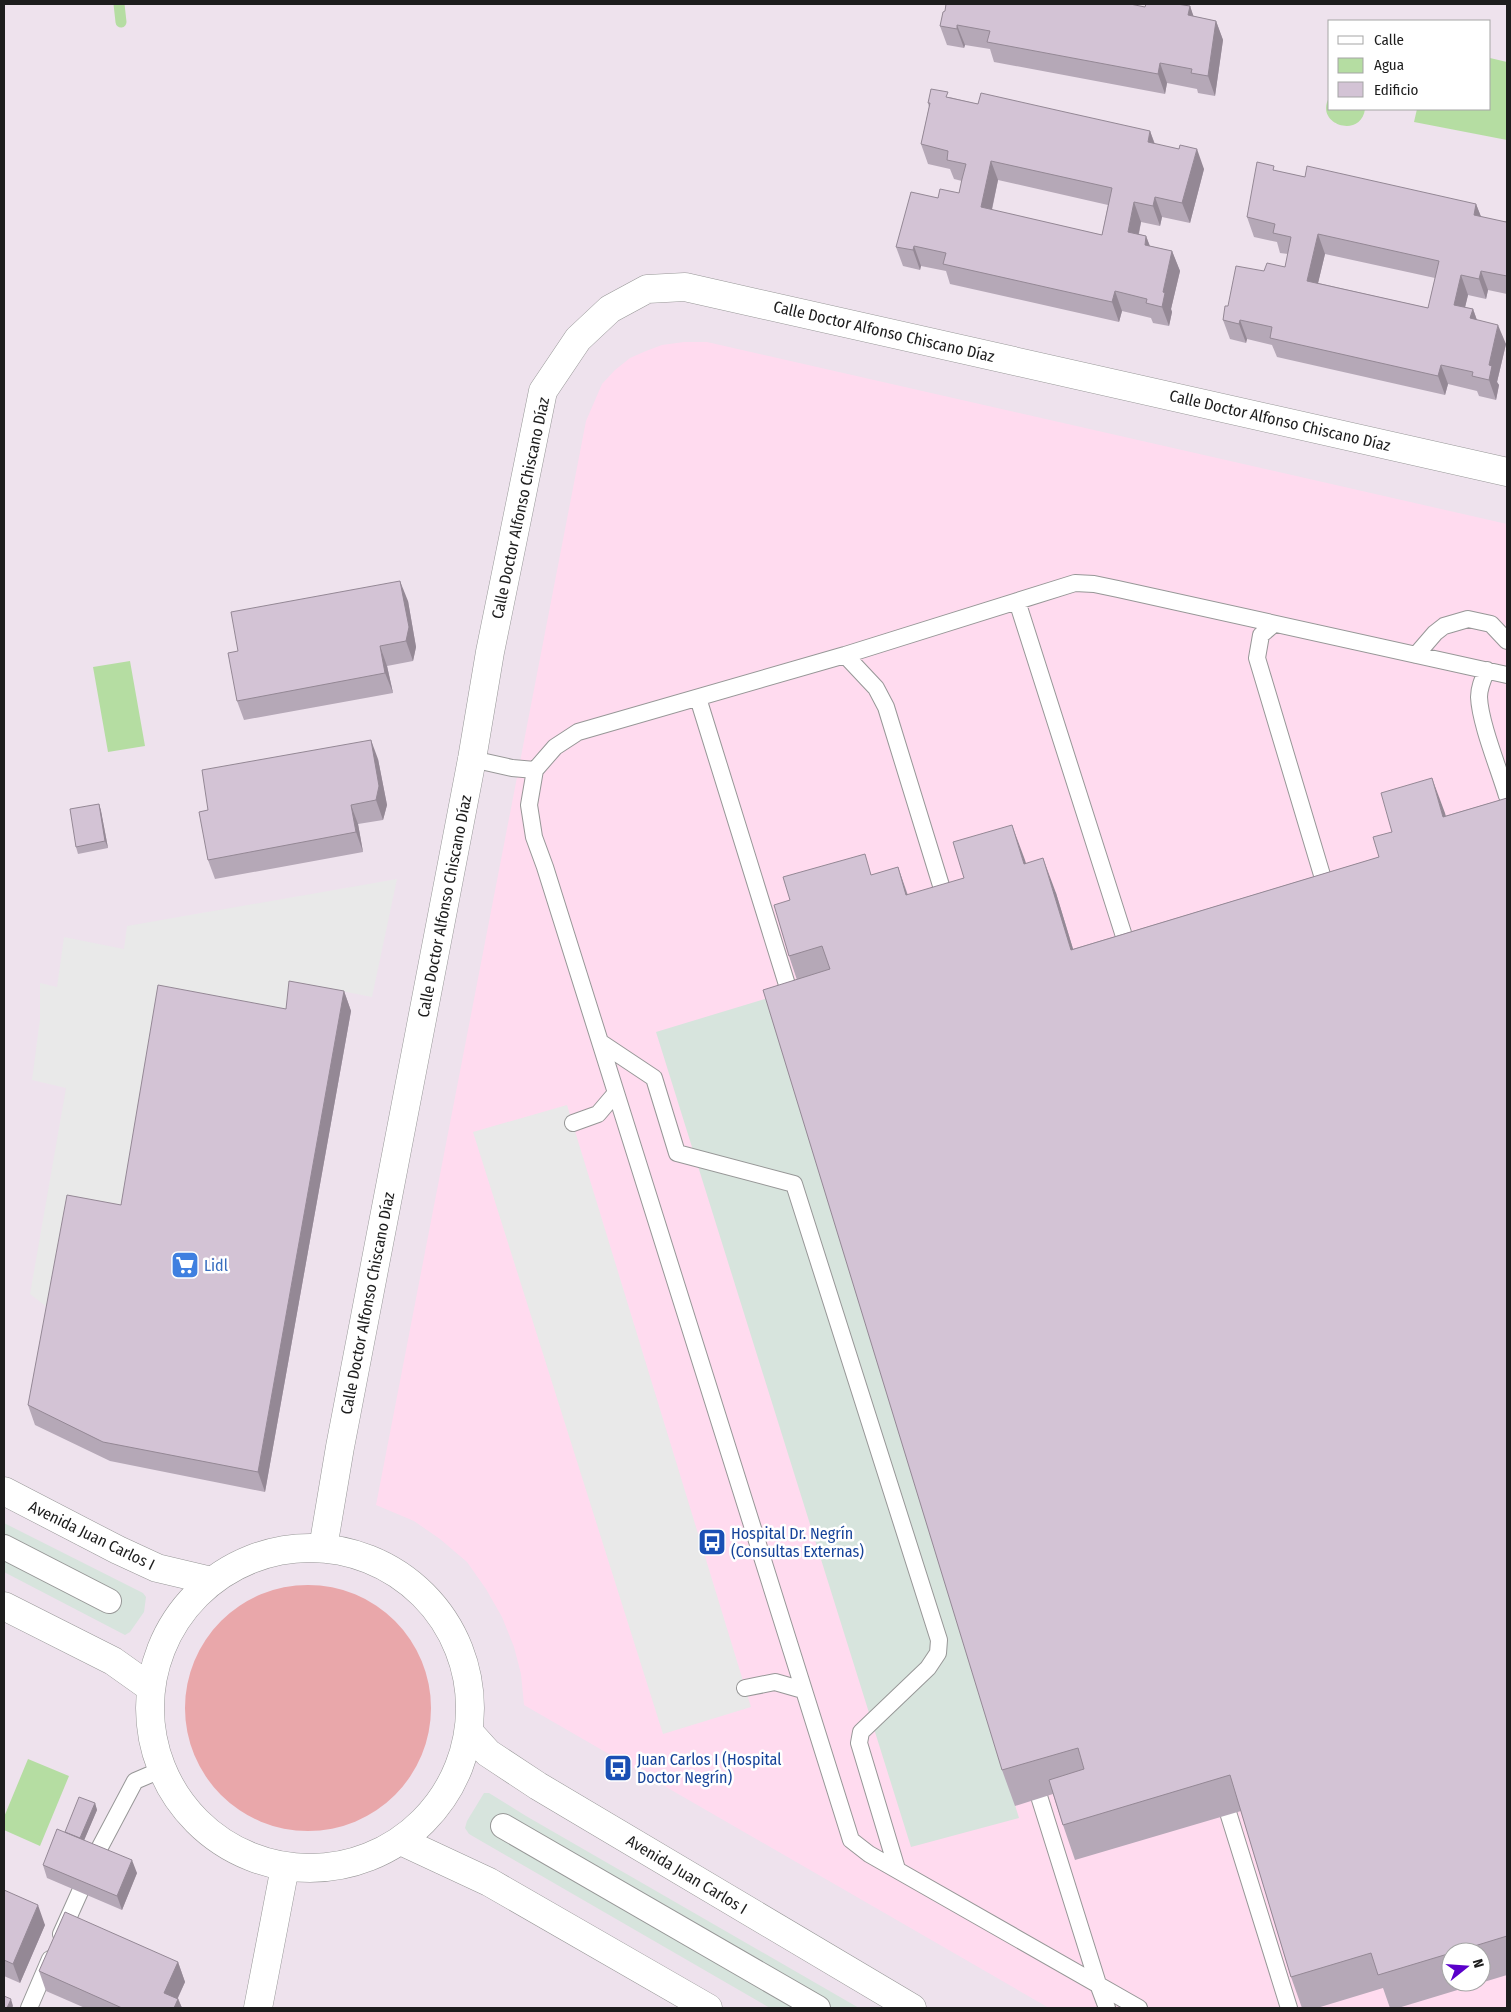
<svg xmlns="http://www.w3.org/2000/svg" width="1511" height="2012" viewBox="0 0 1511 2012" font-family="'Fira Sans Condensed',sans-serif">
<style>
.education{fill:#ffdbef;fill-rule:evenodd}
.grass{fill:#e9a7aa}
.parking{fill:#e9e9e9}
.plaza{fill:#d7e4dd}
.water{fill:#b5dda2}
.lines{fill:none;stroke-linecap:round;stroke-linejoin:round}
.stream{stroke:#b5dda2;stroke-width:11}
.service-casing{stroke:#979797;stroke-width:18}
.pedestrian-casing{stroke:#979797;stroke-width:26}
.minor-casing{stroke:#979797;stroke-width:29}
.tertiary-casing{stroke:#979797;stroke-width:29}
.service{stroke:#fff;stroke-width:16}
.pedestrian{stroke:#fff;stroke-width:24}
.minor{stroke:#fff;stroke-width:28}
.tertiary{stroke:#fff;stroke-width:28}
.wall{fill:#b5a8b7;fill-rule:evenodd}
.shaded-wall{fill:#948895}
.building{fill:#d3c3d5;stroke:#948895;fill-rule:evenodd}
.labels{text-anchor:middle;stroke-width:5;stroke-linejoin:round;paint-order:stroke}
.street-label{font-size:16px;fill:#1d1d1d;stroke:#fff}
.shop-label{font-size:16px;fill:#366cbe;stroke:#fff;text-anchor:start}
.transit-label{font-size:16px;fill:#164399;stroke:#fff;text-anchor:start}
</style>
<rect width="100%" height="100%" fill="#eee2ed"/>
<!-- education -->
<path class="education" d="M 684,342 L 707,342 L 1507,524 L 1507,2008 L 1049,2008 L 524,1705 L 521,1674 L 514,1647 L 502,1617 L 486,1589 L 467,1562 L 440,1539 L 414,1521 L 376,1505 L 586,421 L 602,384 L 615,370 L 630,358 L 646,351 L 662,345 ZM 1451,1952 L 1481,1952 L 1481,1982 L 1451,1982 Z"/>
<!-- grass -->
<path class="grass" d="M185 1708a123 123 0 1 1 246 0a123 123 0 1 1-246 0Z"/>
<!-- parking -->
<path class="parking" d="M 397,879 L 372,997 L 300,983 L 296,1000 L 128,1225 L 53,1312 L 30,1294 L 66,1088 L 32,1080 L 40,1019 L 40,983 L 57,987 L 64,937 L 124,949 L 127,926 Z
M 567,1105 L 751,1707 L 663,1734 L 473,1132 Z"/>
<!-- plaza -->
<path class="plaza" d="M 768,998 L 1019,1818 L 911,1847 L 656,1032 Z
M 4,1523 L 143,1593 L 146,1597 L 144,1612 L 130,1632 L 125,1635 L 4,1572 Z
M 484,1793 L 489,1793 L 526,1816 L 859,2008 L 770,2008 L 469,1834 L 465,1828 L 467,1821 Z"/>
<!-- water -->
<path class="water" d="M 1490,58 L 1507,62 L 1507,140 L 1414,122 L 1417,109 L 1490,109 Z
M 1330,96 L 1330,109 L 1365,109 C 1361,140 1312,124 1330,96 Z
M 130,661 L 145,746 L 108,752 L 93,667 Z
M 28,1759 L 69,1776 L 40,1846 L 4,1830 L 4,1817 Z"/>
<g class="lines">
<!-- stream -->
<path class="stream" d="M 119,4 L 121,22"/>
<defs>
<path id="service" d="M 1017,601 L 1130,955
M 1274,624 L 1261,635 L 1257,658 L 1328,895
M 845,655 L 876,688 L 886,707 L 947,905
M 1416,655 L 1435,633 L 1444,626 L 1468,619 L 1491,624 L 1507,641
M 1487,670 C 1483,679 1479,687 1479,697 C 1480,723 1499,769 1507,796
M 698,698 L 793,1004
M 472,759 L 512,768 L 535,770
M 600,1042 L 654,1078 L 677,1153 L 794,1184 L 939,1640 L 938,1653 L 928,1668 L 861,1732 L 859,1743 L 897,1869
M 573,1123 L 598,1114 L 615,1094
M 745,1688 L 775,1682 L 803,1690
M 1033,1777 L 1098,1984 L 1107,2008
M 1222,1793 L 1289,2008
M 61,1934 L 100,1847 L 135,1781 L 163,1769
M 29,2008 L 50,1959
M 1139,2008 L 869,1854 L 851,1840 L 545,867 L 534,837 L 529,805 L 535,770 L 555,747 L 578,732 L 845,655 L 1075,583 L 1094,584 L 1118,589 L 1507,675"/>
<path id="pedestrian" d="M 4,1547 L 109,1601
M 503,1826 L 818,2008"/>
<path id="minor" d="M 323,1548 L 340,1447 L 472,759 L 490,652 L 543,391 L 578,339 L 610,309 L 647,289 L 685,287 L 1507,472
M 258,2008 L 285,1867"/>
<path id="tertiary" d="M 4,1491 L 118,1550 L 157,1568 L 212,1581
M150 1708a160 160 0 1 1 320 0a160 160 0 1 1-320 0Z
M 4,1606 L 113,1661 L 151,1688
M 469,1732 L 488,1753 L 538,1786 L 912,2008
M 401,1841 L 489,1882 L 708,2008"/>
</defs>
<!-- service casing -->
<use href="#service" class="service-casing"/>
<!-- pedestrian casing -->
<use href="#pedestrian" class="pedestrian-casing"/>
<!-- minor casing -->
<use href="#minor" class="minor-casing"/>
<!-- tertiary casing -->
<use href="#tertiary" class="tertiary-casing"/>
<!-- service -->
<use href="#service" class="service"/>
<!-- pedestrian -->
<use href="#pedestrian" class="pedestrian"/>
<!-- minor -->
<use href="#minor" class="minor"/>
<!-- tertiary -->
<use href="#tertiary" class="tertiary"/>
</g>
<!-- wall -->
<path class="wall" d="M 1181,5 L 1190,6 L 1193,16 L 1216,21 L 1223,40 L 1215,96 L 1198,93 L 1197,89 L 1167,83 L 1165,94 L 994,62 L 990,49 L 965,45 L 964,48 L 947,45 L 940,26 L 945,11 L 1145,7 Z
M 949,97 L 978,104 L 1150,131 L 1155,144 L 1204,169 L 1190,223 L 1162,217 L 1160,226 L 1141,222 L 1139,234 L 1146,236 L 1150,246 L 1172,251 L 1180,271 L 1171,309 L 1172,312 L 1169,326 L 1153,323 L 1151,318 L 1122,311 L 1119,322 L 950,284 L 946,271 L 921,266 L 920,270 L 903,266 L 896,247 L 938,198 L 959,193 L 962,181 L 954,179 L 950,169 L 928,164 L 921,144 L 929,107 L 928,103 ZM 998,180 L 1108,205 L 1102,235 L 992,210 Z
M 1276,171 L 1305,177 L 1476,204 L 1481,217 L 1506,222 L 1507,219 L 1507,294 L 1488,290 L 1486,299 L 1468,295 L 1465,307 L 1473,309 L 1477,320 L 1506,344 L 1497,382 L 1499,385 L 1496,400 L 1479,396 L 1477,391 L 1448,384 L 1445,395 L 1277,357 L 1272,345 L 1247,339 L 1246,343 L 1230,339 L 1223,320 L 1228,306 L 1264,271 L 1285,267 L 1288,254 L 1280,253 L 1277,242 L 1254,237 L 1247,217 ZM 1325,254 L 1435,278 L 1428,308 L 1318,283 Z
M 408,601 L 416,647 L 413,661 L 387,666 L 393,693 L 244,720 L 237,701 L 238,651 Z
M 378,759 L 387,805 L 383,820 L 358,824 L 363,852 L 215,879 L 208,860 L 208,810 Z
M 1507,798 L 1507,1975 L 1398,2008 L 1390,2008 L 1383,1988 L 1317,2008 L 1302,2008 L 1291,1977 L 1241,1811 L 1075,1860 L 1063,1825 L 1053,1794 L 1015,1806 L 1002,1770 L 797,980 L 789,956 L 790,900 L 898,867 L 908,895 L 1026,863 L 1056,893 L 1073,949 L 1379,857 L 1445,816 ZM 1451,1952 L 1481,1952 L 1481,1982 L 1451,1982 Z
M 99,804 L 101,811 L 108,848 L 78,854 L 76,847 Z
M 344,991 L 351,1011 L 265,1492 L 110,1461 L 35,1425 L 28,1405 L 121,1205 L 286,1009 Z
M 95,1803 L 97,1810 L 84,1840 L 137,1873 L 122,1910 L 47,1878 L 43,1865 L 65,1832 Z
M 4,1890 L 45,1925 L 20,1983 L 4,1976 Z
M 178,1962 L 185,1982 L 178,1998 L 182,2008 L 85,2008 L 46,1991 L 39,1971 Z"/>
<!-- shaded-wall -->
<path class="shaded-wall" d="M 1190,6 L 1197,26 L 1188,15 Z
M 1216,21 L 1223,40 L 1215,96 L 1208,76 Z
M 957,25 L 965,45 L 964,48 L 957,29 Z
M 1160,63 L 1167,83 L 1165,94 L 1158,74 Z
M 1150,131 L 1157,151 L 1148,142 Z
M 1197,149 L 1204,169 L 1190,223 L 1182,203 Z
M 991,161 L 998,180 L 988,227 L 981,207 Z
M 1155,197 L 1162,217 L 1160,226 L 1153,206 Z
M 1134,202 L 1141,222 L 1135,251 L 1128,232 Z
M 1476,204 L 1484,224 L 1474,215 Z
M 1318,234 L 1325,254 L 1314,300 L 1307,281 Z
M 1146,236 L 1153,255 L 1145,245 Z
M 914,246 L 921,266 L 920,270 L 913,250 Z
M 1172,251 L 1180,271 L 1171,309 L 1172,312 L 1169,326 L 1162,307 L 1163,292 Z
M 1481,271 L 1488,290 L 1486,299 L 1479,279 Z
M 1461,275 L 1468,295 L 1461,324 L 1454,305 Z
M 1115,291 L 1122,311 L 1119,322 L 1112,302 Z
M 1473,309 L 1480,329 L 1470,318 Z
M 1240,320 L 1247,339 L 1246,343 L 1239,324 Z
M 1498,325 L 1506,344 L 1497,382 L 1499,385 L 1496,400 L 1489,380 L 1489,365 Z
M 1441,365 L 1448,384 L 1445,395 L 1438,376 Z
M 400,581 L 408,601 L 416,647 L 413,661 L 406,641 Z
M 380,646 L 387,666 L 393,693 L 385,673 Z
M 371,740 L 378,759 L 387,805 L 383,820 L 376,800 Z
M 1432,778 L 1445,813 L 1456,852 L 1443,817 Z
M 99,804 L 101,811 L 108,848 L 105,841 Z
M 351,805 L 358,824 L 363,852 L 356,832 Z
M 1012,825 L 1025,860 L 1037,899 L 1024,864 Z
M 1043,858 L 1056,893 L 1084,985 L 1071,950 Z
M 898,867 L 910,903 L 906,895 Z
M 344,991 L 351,1011 L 265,1492 L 258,1472 Z
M 95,1803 L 97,1810 L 80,1850 L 78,1843 Z
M 132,1860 L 137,1873 L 122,1910 L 117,1896 Z
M 38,1905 L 45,1925 L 20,1983 L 13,1964 Z
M 178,1962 L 185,1982 L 173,2008 L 164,1993 Z
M 11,1999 L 13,2006 L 12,2008 L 7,2008 Z
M 178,1999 L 182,2008 L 174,2008 Z"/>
<!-- building -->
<path class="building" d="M 946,4 L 1130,4 L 1145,7 L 1146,4 L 1177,4 L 1190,6 L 1188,15 L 1216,21 L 1208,76 L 1191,73 L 1192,69 L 1160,63 L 1158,74 L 987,42 L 990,31 L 957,25 L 957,29 L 940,26 L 943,12 L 945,11 Z
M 931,89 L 948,92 L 946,97 L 978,104 L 981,93 L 1065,112 L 1150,131 L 1148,142 L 1179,149 L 1180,145 L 1197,149 L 1182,203 L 1155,197 L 1153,206 L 1134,202 L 1128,232 L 1146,236 L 1145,245 L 1172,251 L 1163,292 L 1165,293 L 1162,307 L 1146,303 L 1147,299 L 1115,291 L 1112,302 L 943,264 L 946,253 L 914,246 L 913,250 L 896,247 L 911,192 L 938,198 L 940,189 L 959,193 L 962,179 L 966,164 L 947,160 L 948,151 L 921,144 L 930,103 L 928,103 ZM 991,161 L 1112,188 L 1102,235 L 981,207 Z
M 1257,162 L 1274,166 L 1273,170 L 1305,177 L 1307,166 L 1476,204 L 1474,215 L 1506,222 L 1507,219 L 1507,276 L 1481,271 L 1479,279 L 1461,275 L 1454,305 L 1473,309 L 1470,318 L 1498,325 L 1489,365 L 1492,366 L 1489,380 L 1472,376 L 1473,372 L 1441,365 L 1438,376 L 1270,338 L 1272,327 L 1240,320 L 1239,324 L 1223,320 L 1225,306 L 1228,306 L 1236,266 L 1264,271 L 1267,263 L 1285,267 L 1291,237 L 1273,233 L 1275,224 L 1247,217 ZM 1318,234 L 1439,261 L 1428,308 L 1307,281 Z
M 400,581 L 409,627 L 406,641 L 380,646 L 385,673 L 237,701 L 228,653 L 238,651 L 231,612 Z
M 371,740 L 379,786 L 376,800 L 351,805 L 356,832 L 208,860 L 199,812 L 208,810 L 202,770 Z
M 1432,778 L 1443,817 L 1507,798 L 1507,1936 L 1455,1952 L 1451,1952 L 1451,1953 L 1378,1975 L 1371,1953 L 1291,1977 L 1230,1775 L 1063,1825 L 1049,1780 L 1084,1769 L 1078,1748 L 1002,1770 L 763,990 L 830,969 L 822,946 L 789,956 L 774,905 L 790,900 L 783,877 L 865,854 L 871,875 L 898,867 L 906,895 L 964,878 L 953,842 L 1012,825 L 1024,864 L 1043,858 L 1071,950 L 1379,857 L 1373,837 L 1392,832 L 1381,793 Z
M 99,804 L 105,841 L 76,847 L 70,809 Z
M 289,981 L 344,991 L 258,1472 L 103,1442 L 28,1405 L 67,1195 L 121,1205 L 158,985 L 286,1009 Z
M 79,1797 L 95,1803 L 80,1838 L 65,1832 Z
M 57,1829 L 132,1860 L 117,1896 L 43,1865 Z
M 4,1890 L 38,1905 L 13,1964 L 4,1960 Z
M 65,1912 L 178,1962 L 164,1993 L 178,1999 L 174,2008 L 122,2008 L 39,1971 Z
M 4,1996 L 11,1999 L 7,2008 L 4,2008 Z"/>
<!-- icons -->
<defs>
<symbol id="supermarket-square" viewBox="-11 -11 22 22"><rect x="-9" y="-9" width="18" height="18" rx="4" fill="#3f7fe0" stroke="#fff"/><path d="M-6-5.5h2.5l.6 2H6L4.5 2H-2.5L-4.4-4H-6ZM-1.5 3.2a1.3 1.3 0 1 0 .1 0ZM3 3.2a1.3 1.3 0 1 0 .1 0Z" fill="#fff"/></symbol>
<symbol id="bus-square" viewBox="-11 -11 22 22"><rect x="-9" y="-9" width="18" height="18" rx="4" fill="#1a4fb4" stroke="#fff"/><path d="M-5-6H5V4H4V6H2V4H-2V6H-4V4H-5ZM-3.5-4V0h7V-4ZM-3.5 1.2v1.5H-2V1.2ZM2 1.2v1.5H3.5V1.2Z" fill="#fff"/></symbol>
</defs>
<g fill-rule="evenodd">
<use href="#supermarket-square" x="169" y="1249" width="32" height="32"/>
<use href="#bus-square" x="696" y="1526" width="32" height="32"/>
<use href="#bus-square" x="602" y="1752" width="32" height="32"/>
</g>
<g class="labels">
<!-- street labels -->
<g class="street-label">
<text transform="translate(884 331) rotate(13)" y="6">Calle Doctor Alfonso Chiscano Díaz</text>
<text transform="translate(1280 420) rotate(13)" y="6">Calle Doctor Alfonso Chiscano Díaz</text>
<text transform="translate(520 508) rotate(-78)" y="6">Calle Doctor Alfonso Chiscano Díaz</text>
<text transform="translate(444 906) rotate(-79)" y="6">Calle Doctor Alfonso Chiscano Díaz</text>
<text transform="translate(367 1303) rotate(-79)" y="6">Calle Doctor Alfonso Chiscano Díaz</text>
<text transform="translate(92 1535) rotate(26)" y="6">Avenida Juan Carlos I</text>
<text transform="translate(687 1874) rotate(31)" y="6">Avenida Juan Carlos I</text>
</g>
<!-- shop labels -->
<g class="shop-label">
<text x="204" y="1271">Lidl</text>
</g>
<!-- transit labels -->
<g class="transit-label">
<text x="731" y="1539">Hospital Dr. Negrín<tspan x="731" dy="18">(Consultas Externas)</tspan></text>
<text x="637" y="1765">Juan Carlos I (Hospital<tspan x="637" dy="18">Doctor Negrín)</tspan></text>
</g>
</g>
<!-- border -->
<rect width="1511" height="2012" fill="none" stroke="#1d1d1d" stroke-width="10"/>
<!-- legend -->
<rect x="1328" y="20" width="162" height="90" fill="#ffffff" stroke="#a5a5a5"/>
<rect x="1338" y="36" width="25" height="8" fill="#ffffff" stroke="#a5a5a5"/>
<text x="1374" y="45" font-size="15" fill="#1d1d1d">Calle</text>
<rect x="1338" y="58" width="25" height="15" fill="#b5dda2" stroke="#a5a5a5"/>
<text x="1374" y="70" font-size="15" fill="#1d1d1d">Agua</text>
<rect x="1338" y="82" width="25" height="15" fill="#d3c3d5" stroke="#a5a5a5"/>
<text x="1374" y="95" font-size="15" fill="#1d1d1d">Edificio</text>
<!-- north arrow -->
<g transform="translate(1466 1967) rotate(73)"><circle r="24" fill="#ffffff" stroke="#a5a5a5"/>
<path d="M0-4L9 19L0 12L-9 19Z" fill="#5a00ca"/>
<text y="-8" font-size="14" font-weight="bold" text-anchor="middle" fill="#1d1d1d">N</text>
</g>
</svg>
